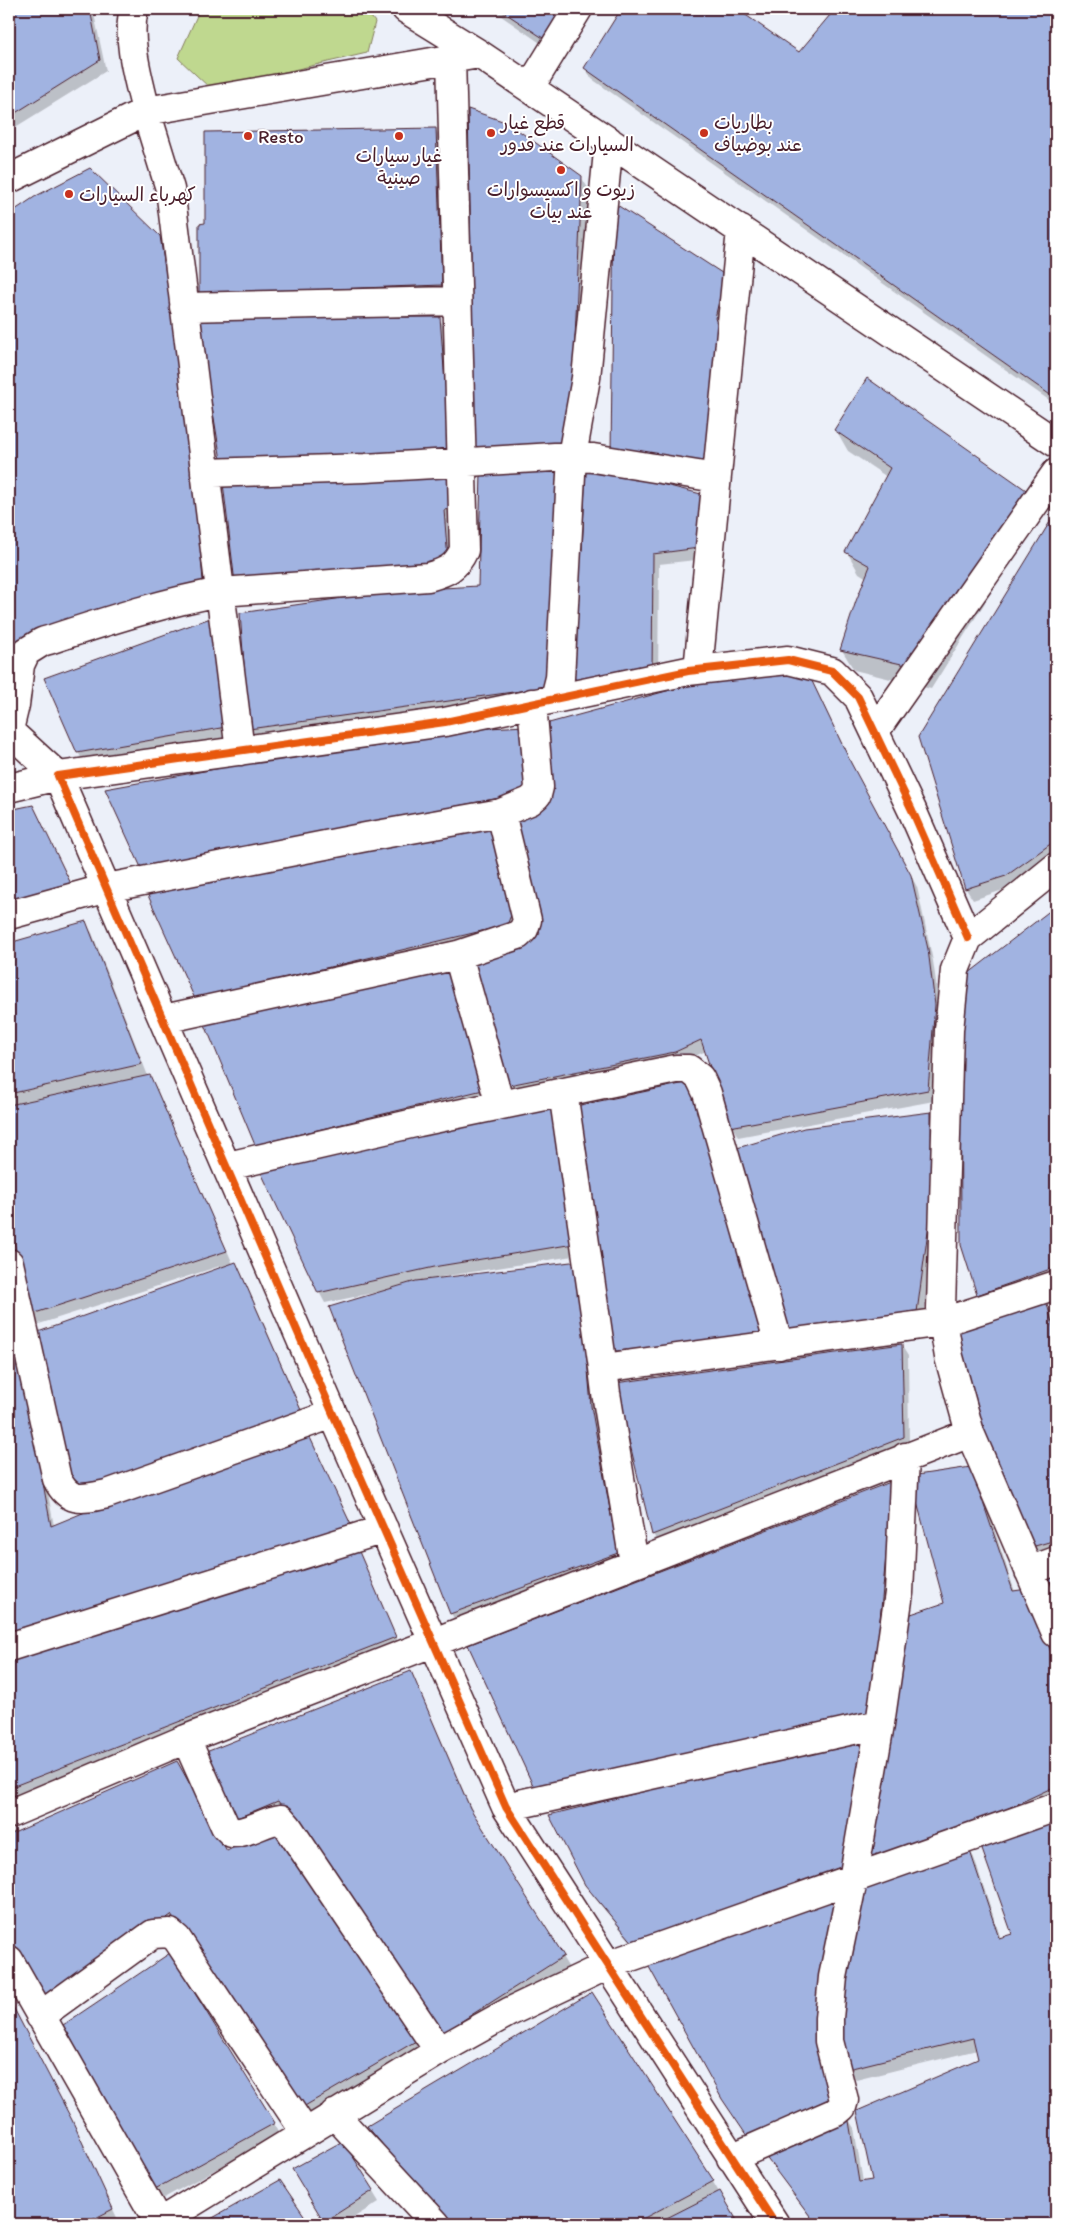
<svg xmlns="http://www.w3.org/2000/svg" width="1065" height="2233" viewBox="0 0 1065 2233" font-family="Itim,'Playpen Sans Arabic',sans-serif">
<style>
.green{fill:#bfd88f;stroke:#847c5d}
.shadow{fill:#0003}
.building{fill:#a1b3e1;stroke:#4a1f2b}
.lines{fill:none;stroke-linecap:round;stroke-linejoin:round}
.street-casing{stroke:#4a1f2b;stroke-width:31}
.street{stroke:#fff;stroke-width:28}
.cycleway-casing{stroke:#fff;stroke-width:11}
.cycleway{stroke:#e8590c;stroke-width:8}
.poi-dot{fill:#c8321e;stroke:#fff;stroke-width:2}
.labels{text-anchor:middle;stroke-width:4;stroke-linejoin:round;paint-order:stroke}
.poi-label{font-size:19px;fill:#4a1f2b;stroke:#fff;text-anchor:start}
</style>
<rect width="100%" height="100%" fill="#ecf0f9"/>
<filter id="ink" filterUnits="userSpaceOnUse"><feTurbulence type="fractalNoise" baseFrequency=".02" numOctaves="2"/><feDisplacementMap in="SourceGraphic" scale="10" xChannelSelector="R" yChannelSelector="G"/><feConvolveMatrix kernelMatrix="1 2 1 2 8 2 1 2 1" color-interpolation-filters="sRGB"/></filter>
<g filter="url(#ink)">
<!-- green -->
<path class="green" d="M 200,9 L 365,9 L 375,22 L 367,53 L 211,89 L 178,58 Z"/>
<!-- shadow -->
<path class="shadow" d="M 9,9 L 93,9 L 106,71 L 9,131 Z
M 491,9 L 576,9 L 549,49 Z
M 622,9 L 735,9 L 799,53 L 836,9 L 1056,9 L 1056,405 L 592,79 L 585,68 Z
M 436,130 L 442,141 L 447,295 L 207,304 L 206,224 Z
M 581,177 L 588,188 L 576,467 L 476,458 Z
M 36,197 L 159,237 L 166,248 L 208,592 L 9,663 L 9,215 Z
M 616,205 L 730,287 L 730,359 Z
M 439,318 L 445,329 L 454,571 L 242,593 Z
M 836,430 L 1040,514 L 931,689 L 854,670 L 842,650 L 867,578 L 859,573 L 847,552 L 887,477 L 848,451 Z
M 708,497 L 705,559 L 659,564 L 658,686 L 583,551 Z
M 1056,515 L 1056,855 L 1012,887 L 973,900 L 966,889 L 920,737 Z
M 391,593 L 562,697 L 257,740 L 250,729 Z
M 216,617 L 237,737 L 84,763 L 78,752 Z
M 816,689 L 857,775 L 917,887 L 933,961 L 941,1017 L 934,1101 L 738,1137 L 732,1126 L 706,1051 L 682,1062 L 507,1098 L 501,1087 L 542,935 Z
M 524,728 L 533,804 L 152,885 Z
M 33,807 L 9,919 L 9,811 Z
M 358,842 L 521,915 L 513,936 L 202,1010 Z
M 1056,907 L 1056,1280 L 985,1306 L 979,1295 L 962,1245 L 961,981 Z
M 85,922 L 92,933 L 148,1076 L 156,1087 L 233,1264 L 236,1263 L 242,1274 L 309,1428 L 305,1430 L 358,1540 L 9,1652 L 9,1301 L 15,1312 L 54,1526 L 135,1493 L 71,1490 L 221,1269 L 220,1266 L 36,1325 L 30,1314 L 9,1210 L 9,944 Z
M 453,962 L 489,1101 L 262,1156 L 202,1016 Z
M 689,1083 L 767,1348 L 614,1362 L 608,1351 Z
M 560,1114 L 586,1254 L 441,1277 L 441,1279 L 578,1263 L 624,1564 L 457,1624 L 451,1613 L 378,1292 L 325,1303 L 319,1292 Z
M 931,1114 L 937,1124 L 938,1212 L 923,1323 L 794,1343 Z
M 1045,1301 L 1051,1312 L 1056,1329 L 1056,1552 L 1036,1558 L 1029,1547 Z
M 901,1345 L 908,1356 L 909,1449 L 659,1545 L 653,1534 Z
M 911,1477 L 977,1479 L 1015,1592 L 1034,1601 L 1056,1662 L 1056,1800 L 975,1837 L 946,1604 Z
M 893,1483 L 877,1727 L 544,1805 Z
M 356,1548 L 401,1648 L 9,1801 L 9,1657 Z
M 411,1672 L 475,1817 L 569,1968 L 450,2043 L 231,1821 Z
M 865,1738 L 850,1877 L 641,1954 L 593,1896 L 587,1884 Z
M 177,1762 L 227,1852 L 274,1828 L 421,2052 L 310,2117 L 178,1926 L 53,2014 L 9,1934 L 9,1836 Z
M 1056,1814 L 1056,2224 L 815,2224 L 762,2151 L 847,2117 L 854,2128 L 863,2182 L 873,2181 L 980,2060 L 977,2050 L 856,2080 L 849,2069 L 968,1847 L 974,1858 L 1001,1939 L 1013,1935 Z
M 169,1955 L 280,2134 L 162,2199 L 64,2025 Z
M 592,1994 L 713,2182 L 738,2224 L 447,2224 L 375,2137 L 369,2126 Z
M 9,2001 L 78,2133 L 118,2220 L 111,2224 L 9,2224 Z
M 343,2143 L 379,2202 L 343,2224 L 326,2224 L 300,2181 Z
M 279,2181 L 308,2224 L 204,2224 Z"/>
<!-- building -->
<path class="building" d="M 9,9 L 90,9 L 100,60 L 9,117 Z
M 499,9 L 562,9 L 543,38 Z
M 621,9 L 737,9 L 799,52 L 835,9 L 1056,9 L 1056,399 L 584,68 Z
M 468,109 L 508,123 L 582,176 L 570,456 L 475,458 Z
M 436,128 L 442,285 L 199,294 L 199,224 L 205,223 L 205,132 Z
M 90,168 L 160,236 L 191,430 L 203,581 L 9,650 L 9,214 L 36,196 Z
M 614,203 L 725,275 L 715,318 L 725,347 L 709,471 L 611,454 Z
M 197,317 L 440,317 L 451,460 L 222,466 Z
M 867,378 L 1029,492 L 919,668 L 840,650 L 856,601 L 870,566 L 845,552 L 890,468 L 834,430 Z
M 586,465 L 709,496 L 699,548 L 653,554 L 652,676 L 566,689 L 569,554 L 582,550 Z
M 561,469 L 556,686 L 249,729 L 240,613 L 391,591 L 478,586 L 481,473 Z
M 452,470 L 458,508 L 444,510 L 448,560 L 235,583 L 223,483 Z
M 1056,512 L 1056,840 L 1006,876 L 965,889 L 918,737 Z
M 216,616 L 232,726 L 77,753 L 44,678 Z
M 771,672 L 810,677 L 851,763 L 911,875 L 928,949 L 935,1005 L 928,1090 L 730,1127 L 701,1040 L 675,1052 L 499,1087 L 464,957 L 540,934 L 513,825 L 550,784 L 549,723 L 718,677 Z
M 525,726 L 527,793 L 329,830 L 144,874 L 105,789 L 419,732 Z
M 33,805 L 74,890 L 9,907 L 9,810 Z
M 492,818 L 516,903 L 507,925 L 195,999 L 146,891 Z
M 1056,906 L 1056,1267 L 977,1295 L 961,1245 L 960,980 Z
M 86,921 L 142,1064 L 9,1094 L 9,943 Z
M 453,960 L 483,1090 L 255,1145 L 201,1015 Z
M 150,1075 L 227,1251 L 29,1315 L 9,1217 L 9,1105 Z
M 690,1082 L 762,1337 L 607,1352 L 576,1106 Z
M 554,1102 L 580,1243 L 439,1266 L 318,1293 L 257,1164 Z
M 931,1112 L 932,1201 L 917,1312 L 786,1332 L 734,1149 L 804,1128 Z
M 579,1261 L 591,1406 L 618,1553 L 450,1614 L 329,1307 L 416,1281 Z
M 236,1262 L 304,1417 L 110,1480 L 77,1484 L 64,1479 L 38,1332 Z
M 9,1300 L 51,1526 L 134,1492 L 306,1429 L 353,1529 L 9,1638 Z
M 1046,1300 L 1056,1337 L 1056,1540 L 1028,1548 L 993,1466 L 952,1329 Z
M 902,1344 L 904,1437 L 652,1535 L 615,1383 Z
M 971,1467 L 1013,1591 L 1028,1589 L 1056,1666 L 1056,1786 L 968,1827 L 867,1859 L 902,1617 L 944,1603 L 910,1476 Z
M 893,1481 L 871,1716 L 537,1794 L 468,1645 Z
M 357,1547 L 396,1637 L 9,1788 L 9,1656 Z
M 1056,1572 L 1056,1619 L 1041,1579 Z
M 411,1671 L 470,1808 L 564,1956 L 443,2033 L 278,1801 L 230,1821 L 201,1754 Z
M 866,1736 L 844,1866 L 634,1944 L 585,1885 L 549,1815 Z
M 177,1761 L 227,1851 L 274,1826 L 416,2041 L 303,2107 L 171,1915 L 46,2004 L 9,1936 L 9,1835 Z
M 1056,1813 L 1056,2224 L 816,2224 L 759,2148 L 848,2115 L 859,2182 L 872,2180 L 857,2111 L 978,2059 L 973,2038 L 848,2069 L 833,2039 L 857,1884 L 968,1845 L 999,1938 L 1012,1934 L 979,1841 Z
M 842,1892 L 840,2100 L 751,2142 L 722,2099 L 644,1958 Z
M 170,1953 L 275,2123 L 155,2189 L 63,2025 Z
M 592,1992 L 714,2181 L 633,2224 L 449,2224 L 367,2126 Z
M 9,1999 L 72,2120 L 113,2209 L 84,2224 L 9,2224 Z
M 343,2141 L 374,2190 L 324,2222 L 292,2169 Z
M 280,2180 L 310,2224 L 202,2224 Z
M 720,2191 L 739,2224 L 655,2224 Z"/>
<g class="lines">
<defs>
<path id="street" d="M 406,9 L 479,54
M 530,87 L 578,9
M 609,141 L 586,378 L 572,456 L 593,458 L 716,478
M 9,179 L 146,111 C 139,81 126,39 134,9
M 184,307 L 457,301
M 205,473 L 365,468 L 572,456 L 560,678 L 555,698
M 698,670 L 741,230
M 9,730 L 15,705 L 20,665 L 26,652 L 42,642 C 101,623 160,603 221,592 L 428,577 C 446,572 456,568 464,550 L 451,58
M 9,731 L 58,776 L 9,788
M 875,731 L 1056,473
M 240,751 L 170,189 L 146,111 L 479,54 L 1056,443
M 9,915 L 107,888 L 366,837 L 501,813 L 530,801 L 537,795 L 539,787 L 532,703
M 458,955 L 500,1105
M 164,1019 L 458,955 L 518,935 L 524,929 L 527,920 L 501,813
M 563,1092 L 603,1368
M 228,1166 L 419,1122 L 676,1069 L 689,1069 L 700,1078 L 707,1093 L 779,1345
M 9,1263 L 57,1479 C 69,1504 83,1499 107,1494 L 333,1414
M 970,1433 L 1056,1633
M 634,1563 L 606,1393 L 603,1368 L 943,1322 L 1056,1285
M 1029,1571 L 1056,1561
M 9,1647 L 384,1529
M 186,1739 L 225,1826 L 232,1833 C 249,1833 264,1821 281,1819 L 288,1827 L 439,2051
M 506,1807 L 880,1724
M 9,1814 L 186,1739 L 970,1433 L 949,1357 L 941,1308 L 949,1030 L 955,970 L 968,938 L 1056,867
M 9,1960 L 159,2223 L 164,2224
M 40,2016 L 153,1934 L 170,1933 L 177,1939 L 305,2132
M 334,2114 L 436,2224
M 731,2158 L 836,2112 L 842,2107 L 844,2100 L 829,2041 L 829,2018 L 833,1977 L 853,1880 L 880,1724 L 899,1593 L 905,1457
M 157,2224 L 439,2051 L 509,2012 L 608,1965 L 1056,1807
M 775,2224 L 506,1807 L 333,1414 L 58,776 L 445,722 L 688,671 L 788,660 L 832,671 L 858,697 L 912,810 L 968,938"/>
</defs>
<!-- street casing -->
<use href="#street" class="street-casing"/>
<!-- street -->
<use href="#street" class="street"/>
<defs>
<path id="cycleway" d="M 775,2224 L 506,1807 L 333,1414 L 58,776 L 445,722 L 688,671 L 788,660 L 832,671 L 858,697 L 912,810 L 968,938"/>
</defs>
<!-- cycleway casing -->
<use href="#cycleway" class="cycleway-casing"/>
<!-- cycleway -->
<use href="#cycleway" class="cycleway"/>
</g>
</g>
<!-- markers -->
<g class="poi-dot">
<circle cx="491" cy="133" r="5"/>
<circle cx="704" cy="133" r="5"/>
<circle cx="248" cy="136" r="5"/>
<circle cx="399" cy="136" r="5"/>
<circle cx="561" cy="170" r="5"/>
<circle cx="69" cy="194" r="5"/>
</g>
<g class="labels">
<!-- poi labels -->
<g class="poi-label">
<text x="501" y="129">قطع غيار<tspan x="501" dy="22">السيارات عند قدور</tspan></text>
<text x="714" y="129">بطاريات<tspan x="714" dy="22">عند بوضياف</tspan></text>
<text x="258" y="143">Resto</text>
<text x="399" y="162" text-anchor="middle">غيار سيارات<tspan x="399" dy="22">صينية</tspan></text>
<text x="561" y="196" text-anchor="middle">زيوت و اكسيسوارات<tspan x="561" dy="22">عند بيات</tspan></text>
<text x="79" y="201">كهرباء السيارات</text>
</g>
</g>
<!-- margin -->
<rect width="1065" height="2233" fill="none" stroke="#fff" stroke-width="30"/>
<rect x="15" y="15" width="1035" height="2203" fill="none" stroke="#4a1f2b" stroke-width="2" filter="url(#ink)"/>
</svg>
